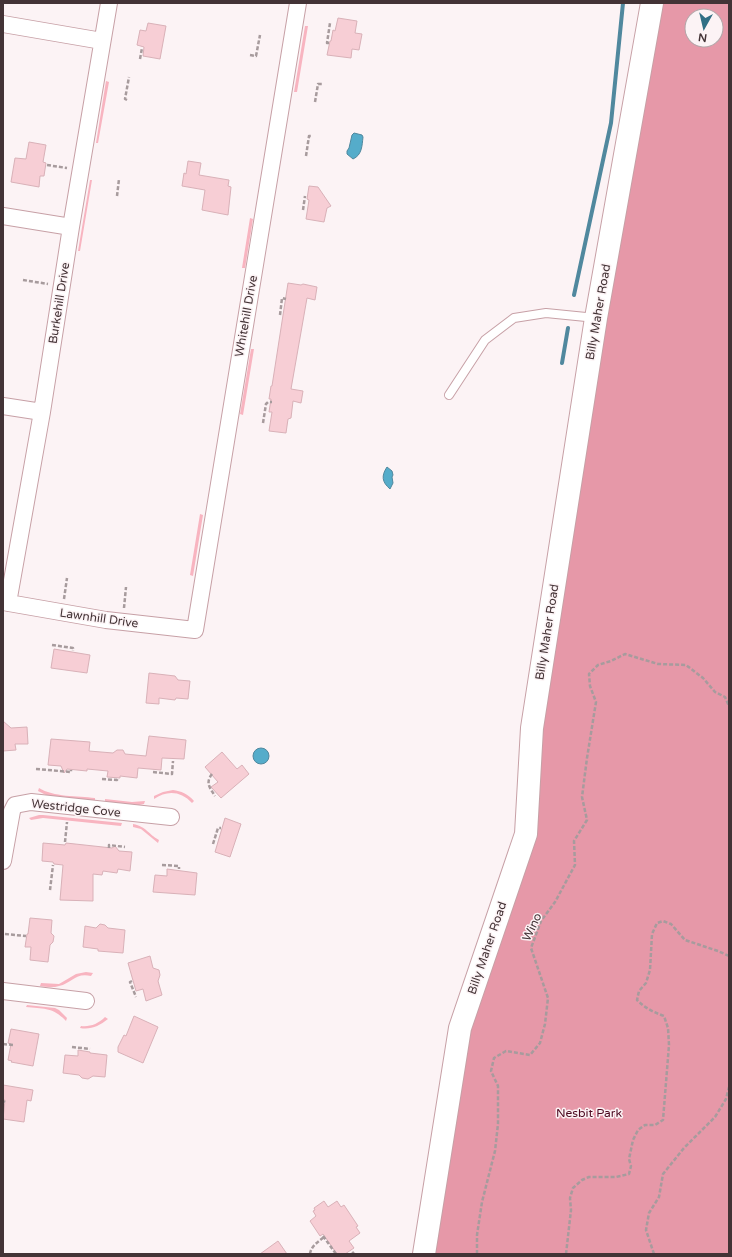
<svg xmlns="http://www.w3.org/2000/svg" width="732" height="1257" viewBox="0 0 732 1257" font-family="'Varela Round',sans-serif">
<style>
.green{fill:#f8b4c0}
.forest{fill:#e698a8;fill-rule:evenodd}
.water{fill:#55acca;stroke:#50889e}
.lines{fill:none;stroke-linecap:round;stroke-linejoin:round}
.stream{stroke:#50889e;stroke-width:4}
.building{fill:#f7ced5;stroke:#d9b1b8}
.service-casing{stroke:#c7a0a6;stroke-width:10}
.minor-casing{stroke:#c7a0a6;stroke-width:18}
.secondary-casing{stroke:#c7a0a6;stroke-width:24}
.path{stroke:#a79b9d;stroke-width:2.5;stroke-dasharray:4 2;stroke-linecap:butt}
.service{stroke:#fff;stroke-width:8}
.minor{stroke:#fff;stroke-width:16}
.secondary{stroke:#fff;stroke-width:22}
.labels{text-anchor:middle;stroke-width:3;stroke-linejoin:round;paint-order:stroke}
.street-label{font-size:12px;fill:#433336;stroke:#fcf3f5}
.park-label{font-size:12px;fill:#4e0a21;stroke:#fcf3f5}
</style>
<rect width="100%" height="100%" fill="#fcf3f5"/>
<!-- green -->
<path class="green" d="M 305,26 L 308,26 L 297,92 L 294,92 Z
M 106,81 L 109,82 L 98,143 L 96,143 Z
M 90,180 L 92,180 L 80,251 L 78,251 Z
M 250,218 L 253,219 L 245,268 L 242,268 Z
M 251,349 L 254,349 L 243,415 L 240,414 Z
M 200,514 L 203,515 L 193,576 L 190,575 Z
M 39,788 C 53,797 78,796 95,798 L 95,801 L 48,796 L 38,791 Z
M 173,790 C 181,791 188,794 194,801 L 192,803 C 181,791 167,790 154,799 L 154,796 L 163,792 Z
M 105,799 L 132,802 L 145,801 L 144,804 L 139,805 L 105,802 Z
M 39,815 L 43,815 L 122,823 L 121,826 L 43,818 L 31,820 L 29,818 Z
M 133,824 C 147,827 148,834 159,840 L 158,843 L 141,829 L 133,827 Z
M 86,972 L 93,973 L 91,976 C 76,972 72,983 59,986 C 53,988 46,987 40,986 L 41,983 L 59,984 L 76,974 Z
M 27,1005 L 55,1008 L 59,1010 L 67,1018 L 66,1021 C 53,1007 44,1009 26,1007 Z
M 105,1017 L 108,1019 C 99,1026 91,1030 80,1028 L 81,1026 C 90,1027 98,1024 105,1017 Z"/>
<!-- forest -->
<path class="forest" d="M 649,3 L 729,3 L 729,1254 L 422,1254 L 466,1010 L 523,848 L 542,700 ZM 692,16 L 716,16 L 716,40 L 692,40 Z"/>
<!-- water -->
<path class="water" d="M 354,133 L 362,135 L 363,137 C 362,146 362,155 353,159 L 347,154 L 347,151 L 349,148 L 352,135 Z
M 387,467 L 392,471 L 393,475 L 392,477 L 393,483 L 390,489 C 382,482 381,476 387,467 Z
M253 756a8 8 0 1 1 16 0a8 8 0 1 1-16 0Z"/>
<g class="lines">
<!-- stream -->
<path class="stream" d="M 574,295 L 611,123 L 623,3
M 562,363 L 568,328"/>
</g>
<!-- building -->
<path class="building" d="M 338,18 L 357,21 L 355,33 L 362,34 L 359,50 L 352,49 L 351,58 L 327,55 L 330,41 L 331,41 L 333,30 L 335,31 Z
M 148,23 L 166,26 L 160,59 L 143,56 L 144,47 L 137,45 L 140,30 L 146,31 Z
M 29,142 L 46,145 L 43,162 L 46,163 L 44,176 L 40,176 L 39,187 L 11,182 L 15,158 L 26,159 Z
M 188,161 L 201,163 L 199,175 L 229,180 L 228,186 L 231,187 L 228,215 L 202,210 L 205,190 L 182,186 L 184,173 L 186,174 Z
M 309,186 L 318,187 L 331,206 L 327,208 L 324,222 L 306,219 L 309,200 L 307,199 Z
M 288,283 L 301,285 L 303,284 L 317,287 L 315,300 L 307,298 L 291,389 L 303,391 L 301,403 L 293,401 L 291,418 L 288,419 L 286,433 L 269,431 L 272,412 L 269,412 L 271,399 L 269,399 L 271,386 L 272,386 Z
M 54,649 L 90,655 L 87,673 L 51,668 Z
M 149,673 L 175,676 L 178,680 L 190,681 L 188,699 L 176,698 L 175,700 L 159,698 L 159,704 L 146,703 Z
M 3,721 L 11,728 L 27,727 L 28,744 L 15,744 L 16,750 L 3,751 Z
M 149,736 L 186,740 L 184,759 L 162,758 L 161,770 L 138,768 L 137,778 L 120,776 L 120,778 L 107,777 L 108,771 L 87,769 L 87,771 L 67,769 L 64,773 L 61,766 L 48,765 L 51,739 L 90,742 L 89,751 L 113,753 L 117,750 L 123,750 L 125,754 L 146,756 Z
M 222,752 L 237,769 L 242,765 L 249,774 L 221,798 L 211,787 L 218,782 L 205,767 Z
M 225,818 L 241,824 L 230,857 L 215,852 Z
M 43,843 L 65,845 L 66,843 L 112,848 L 115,846 L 119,851 L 132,852 L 130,871 L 118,869 L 117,873 L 103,871 L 102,875 L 93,874 L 93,901 L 60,900 L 63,865 L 54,864 L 53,862 L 42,861 Z
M 167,869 L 197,873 L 195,895 L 153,892 L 155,875 L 167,876 Z
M 30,918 L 52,920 L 51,933 L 54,936 L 53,942 L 50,945 L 48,962 L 30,960 L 31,947 L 25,947 L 27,934 L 28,934 Z
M 100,924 L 105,925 L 108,928 L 125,930 L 123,953 L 98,951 L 98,949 L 83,947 L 85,926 L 96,928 Z
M 150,956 L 153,968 L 159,970 L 160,975 L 158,981 L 162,995 L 146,1001 L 143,989 L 136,991 L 128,963 Z
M 134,1016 L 158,1027 L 143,1063 L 118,1052 L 118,1047 L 124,1035 L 126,1036 Z
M 11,1029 L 39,1034 L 33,1066 L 11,1062 L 12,1061 L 8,1060 L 11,1044 L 8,1043 Z
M 78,1050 L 90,1052 L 90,1053 L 107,1055 L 105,1077 L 93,1076 L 88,1079 L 82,1078 L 79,1075 L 63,1073 L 65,1055 L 78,1056 Z
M 3,1085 L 33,1090 L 31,1101 L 27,1100 L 24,1122 L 3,1119 L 5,1100 L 3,1100 Z
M 324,1201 L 328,1207 L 337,1201 L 341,1207 L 344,1205 L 358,1226 L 356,1227 L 360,1233 L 349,1241 L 354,1248 L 345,1254 L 337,1254 L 323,1234 L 320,1236 L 310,1221 L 316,1216 L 313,1211 L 315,1210 L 314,1208 Z
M 278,1241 L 287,1254 L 260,1254 Z"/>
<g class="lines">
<defs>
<path id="service" d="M 449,395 L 485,340 L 514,318 L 546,313 L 596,318"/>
<path id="minor" d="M 3,24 L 102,41
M 3,216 L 71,227
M 3,406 L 42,412
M 3,602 L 106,620 L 195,630 L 298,3
M 8,603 L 42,412 L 71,227 L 109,3
M 3,861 L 12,811 L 15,805 L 31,802 L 171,817
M 3,991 L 86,1001"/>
<path id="secondary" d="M 424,1254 L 460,1028 L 526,834 L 532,728 L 596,318 L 652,3"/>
</defs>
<!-- service casing -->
<use href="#service" class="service-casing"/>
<!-- minor casing -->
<use href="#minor" class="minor-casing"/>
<!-- secondary casing -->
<use href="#secondary" class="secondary-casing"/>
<!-- path -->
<path class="path" d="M 329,43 L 327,43 L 330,23
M 250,55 L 256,56 L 260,35
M 140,59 L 142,48
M 127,100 L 125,99 L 129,77
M 315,102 L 318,84 L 322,84
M 306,156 L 309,136 L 311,136
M 47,165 L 67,168
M 117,196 L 119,179
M 303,210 L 305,196
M 23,280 L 48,284
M 280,315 L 282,298 L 286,299
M 263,423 L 266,404 L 268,402 L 272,402
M 64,599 L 67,578
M 124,608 L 126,587
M 52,645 L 73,648 L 73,651
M 36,769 L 71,772 L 71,770
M 153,772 L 172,774 L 173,761
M 212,774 C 205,783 210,788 215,796
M 102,779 L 117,780 L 118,778
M 65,842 L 67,822
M 213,844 L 218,828 L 221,828
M 109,848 L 109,845 L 125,847
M 162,865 L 179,866 L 179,869
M 50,890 L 53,865
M 5,934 L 26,936
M 132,981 L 130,982 L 136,997
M 3,1044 L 13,1045
M 72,1047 L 90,1049
M 3,1101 L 5,1102
M 323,1236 L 336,1254
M 310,1254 C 311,1246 318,1242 324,1237
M 352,1254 L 354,1252
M 477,1254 L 477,1235 L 482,1202 L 495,1151 L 498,1124 L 498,1086 L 491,1071 L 494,1058 L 506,1051 L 530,1055 L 540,1043 L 545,1024 L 548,998 L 531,948 L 541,921 L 555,902 L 575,865 L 574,841 L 587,820 L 582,797 L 587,758 L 596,702 L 590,686 L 589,674 L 598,665 L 611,661 L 625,654 L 658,664 L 686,665 L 703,678 L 715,692 L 725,697 L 729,706
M 566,1254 L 571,1210 L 570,1198 L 573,1188 L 582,1180 L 589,1177 L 616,1177 L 629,1174 L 631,1166 L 629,1159 L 633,1140 L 638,1130 L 645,1125 L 655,1125 L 663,1120 L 669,1045 L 668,1028 L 664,1016 C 653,1012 645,1008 637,1000 L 639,991 L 646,983 L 650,970 L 652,934 L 657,923 L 663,921 L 671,924 L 685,940 L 718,951 L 729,956
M 654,1254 L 646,1230 L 649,1213 L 659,1197 L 663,1174 L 684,1148 L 715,1117 L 726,1099 L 729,1087"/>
<!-- service -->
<use href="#service" class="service"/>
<!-- minor -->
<use href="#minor" class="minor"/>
<!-- secondary -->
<use href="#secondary" class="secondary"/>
</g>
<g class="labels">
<!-- street labels -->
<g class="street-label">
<text transform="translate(59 303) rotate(-81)" y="4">Burkehill Drive</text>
<text transform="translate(598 312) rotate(-80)" y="4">Billy Maher Road</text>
<text transform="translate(246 316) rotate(-80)" y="4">Whitehill Drive</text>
<text transform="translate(99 618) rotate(8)" y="4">Lawnhill Drive</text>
<text transform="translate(547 632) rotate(-81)" y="4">Billy Maher Road</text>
<text transform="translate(76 808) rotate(6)" y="4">Westridge Cove</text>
<text transform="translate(532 927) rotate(-65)" y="4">Wino</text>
<text transform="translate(487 948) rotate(-71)" y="4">Billy Maher Road</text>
</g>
<!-- park labels -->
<g class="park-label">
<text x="589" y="1117">Nesbit Park</text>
</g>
</g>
<!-- border -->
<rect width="732" height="1257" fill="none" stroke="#433336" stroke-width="8"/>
<!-- north arrow -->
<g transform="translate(704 28) rotate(188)"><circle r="19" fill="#fcf3f5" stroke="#b2a6a9"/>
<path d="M0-3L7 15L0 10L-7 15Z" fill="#316f85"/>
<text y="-6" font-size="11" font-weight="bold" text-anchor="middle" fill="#433336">N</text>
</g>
</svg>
